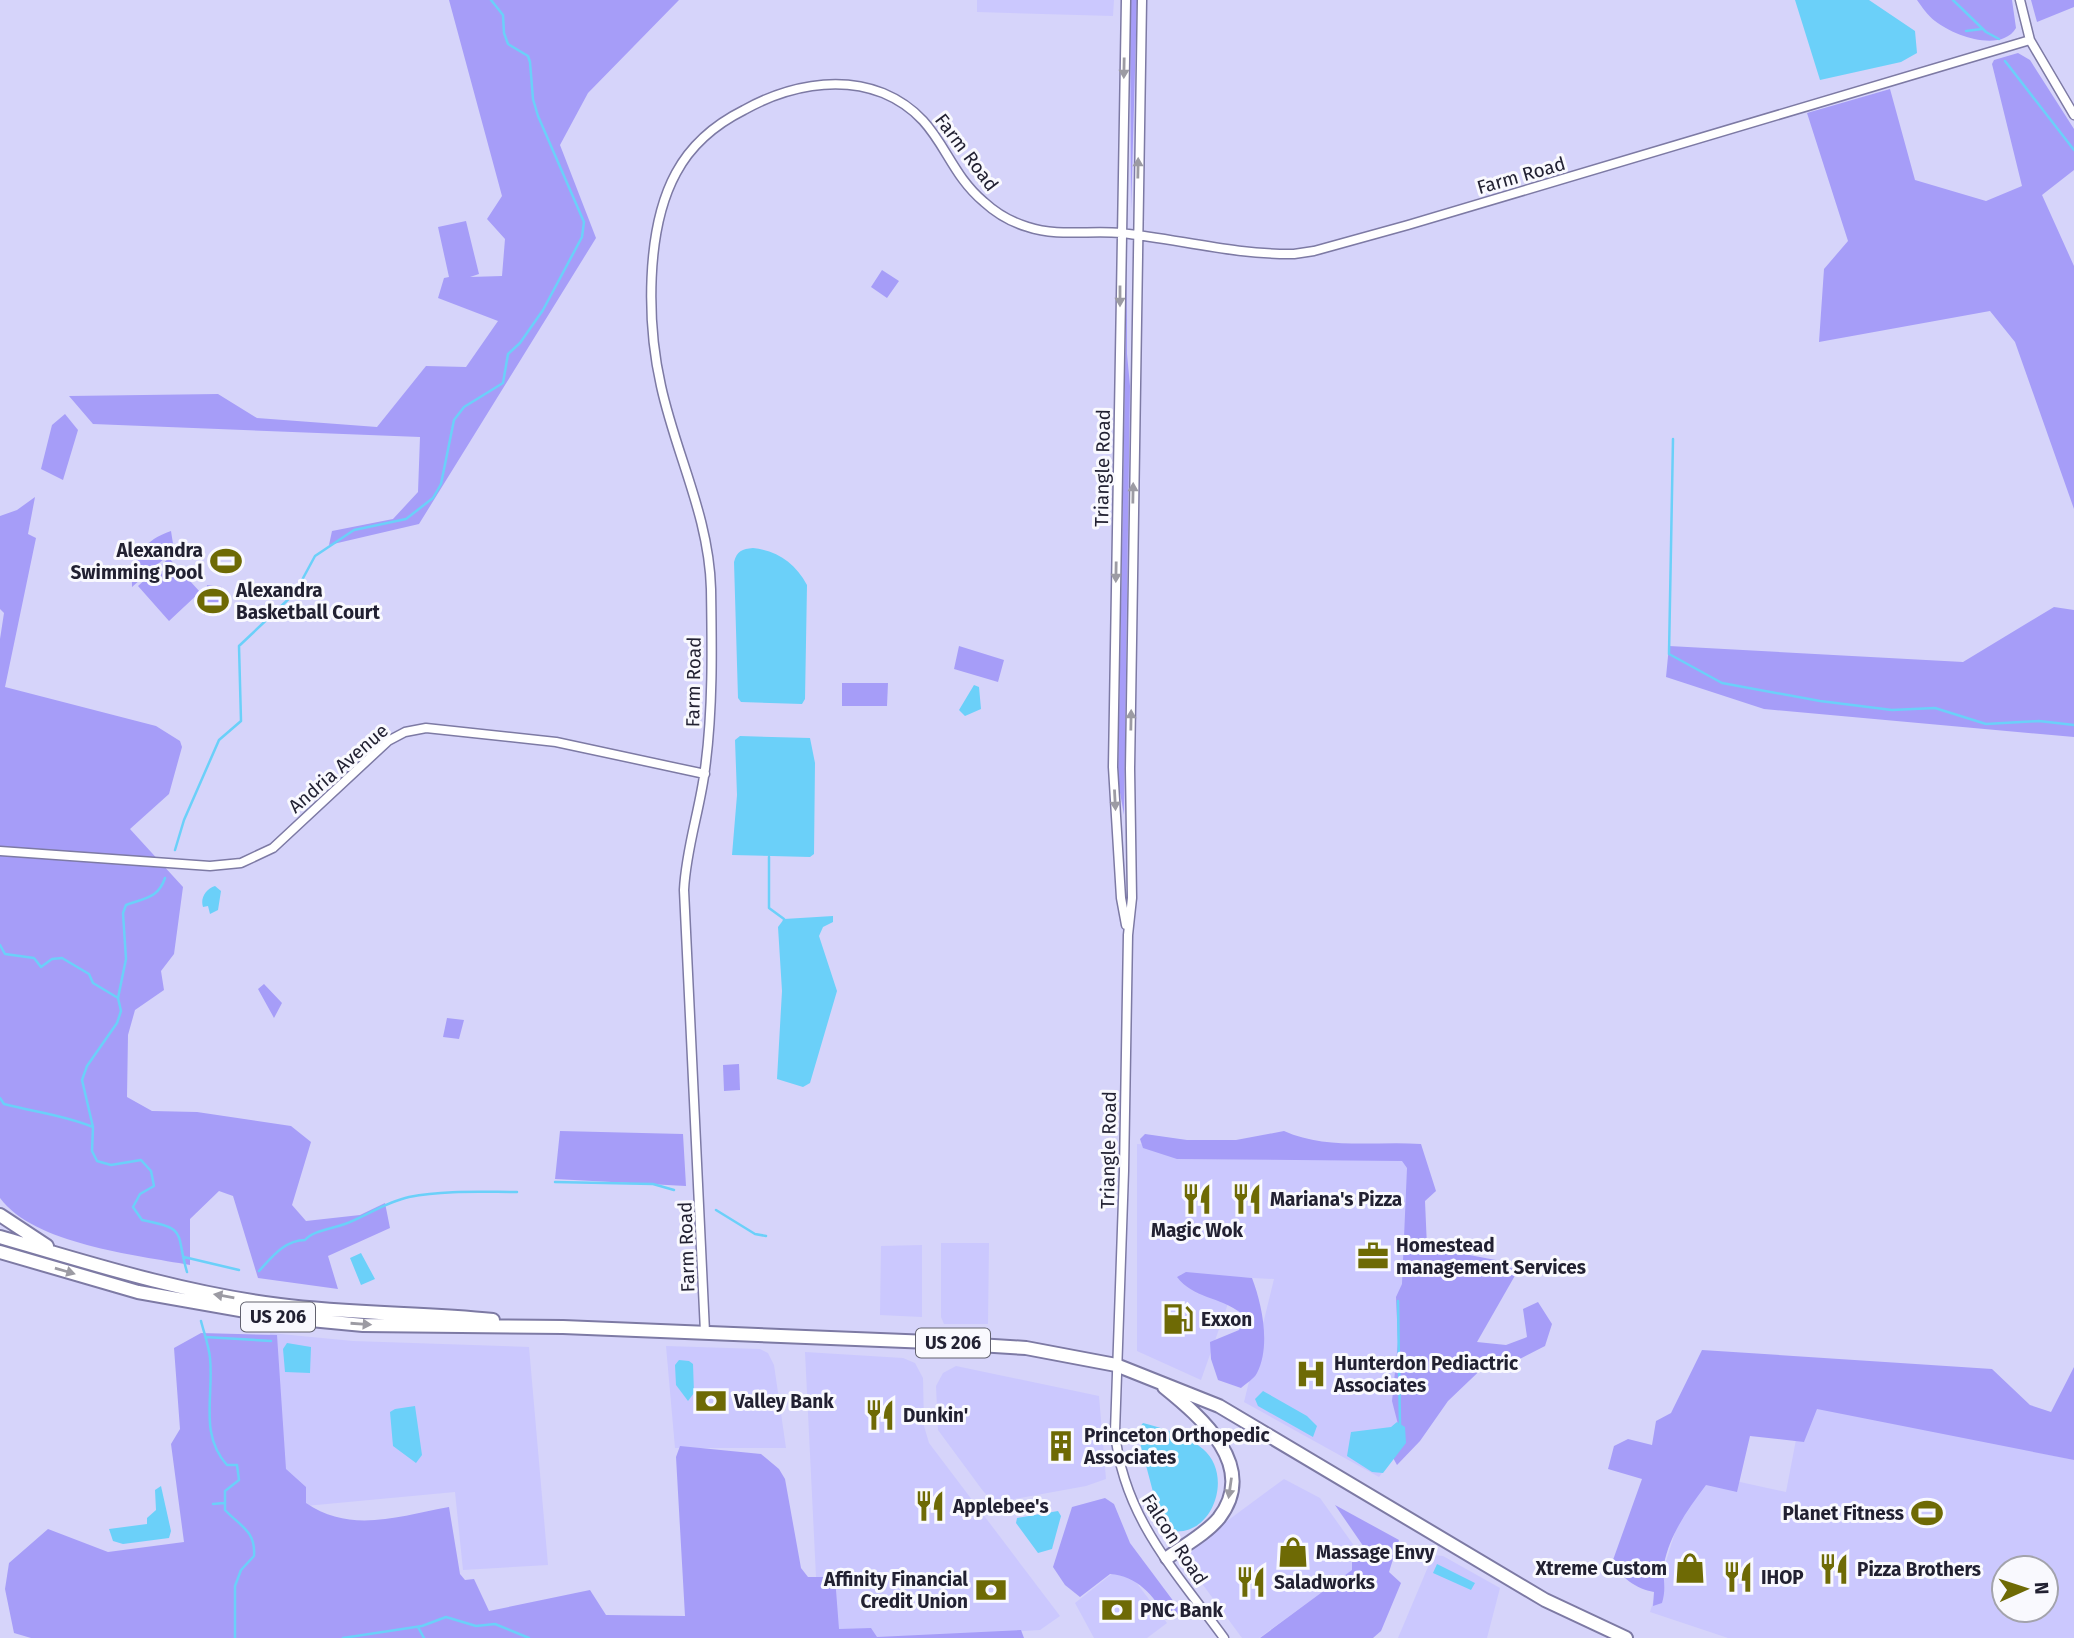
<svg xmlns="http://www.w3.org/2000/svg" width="2074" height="1638" viewBox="0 0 2074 1638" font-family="'Fira Sans',sans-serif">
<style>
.built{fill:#cbc8fe;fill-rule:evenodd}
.green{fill:#a69df8}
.water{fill:#6bd0f9}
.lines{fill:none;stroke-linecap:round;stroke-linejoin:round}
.stream{stroke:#6bd0f9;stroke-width:2.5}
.minor-casing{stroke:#7d7aa4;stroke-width:11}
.highway-casing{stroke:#7d7aa4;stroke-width:16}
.minor{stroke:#fff;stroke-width:8}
.highway{stroke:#fff;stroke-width:12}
.oneway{fill:#9c9ba3}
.labels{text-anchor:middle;stroke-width:6;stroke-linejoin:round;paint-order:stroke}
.shield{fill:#f9f9fe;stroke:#62626f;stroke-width:2}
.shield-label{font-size:18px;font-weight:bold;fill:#222132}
.street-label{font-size:19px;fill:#222132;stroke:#f9f9fe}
.poi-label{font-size:19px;font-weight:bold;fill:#222132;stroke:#f9f9fe;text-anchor:start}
</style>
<rect width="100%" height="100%" fill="#d6d4fa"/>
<!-- built -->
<path class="built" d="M 977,0 L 1114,0 L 1113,16 L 977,12 Z
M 1137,1144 L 1416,1157 L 1402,1447 L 1379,1477 L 1244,1402 L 1274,1279 L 1180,1274 L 1230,1298 L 1201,1380 L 1137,1351 Z
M 941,1243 L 989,1243 L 988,1324 L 944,1324 L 941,1317 Z
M 922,1245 L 922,1317 L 880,1315 L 881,1246 Z
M 270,1333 L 353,1341 L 529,1347 L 548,1565 L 463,1570 L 455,1492 L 284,1508 Z
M 666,1346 L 760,1349 L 768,1353 L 774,1365 L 786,1448 L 675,1448 Z
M 805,1352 L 903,1358 L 915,1363 L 923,1378 L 924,1426 L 929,1443 L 1060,1616 L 1040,1630 L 911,1638 L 819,1638 Z
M 956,1366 L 1099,1396 L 1106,1479 L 1086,1486 L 1014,1499 L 997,1506 L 983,1491 L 938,1430 L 936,1386 L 943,1373 Z
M 1803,1403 L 2074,1460 L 2074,1638 L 1728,1638 L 1650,1612 L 1694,1472 L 1786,1492 ZM 2004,1568 L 2046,1568 L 2046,1610 L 2004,1610 Z
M 1284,1479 L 1320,1498 L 1365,1561 L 1259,1638 L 1242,1638 L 1181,1555 Z
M 1433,1555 L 1443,1556 L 1500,1588 L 1487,1638 L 1398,1638 Z
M 1123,1565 L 1167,1623 L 1147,1638 L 1094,1638 L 1075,1603 Z"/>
<!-- green -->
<path class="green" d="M 449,0 L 679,0 L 588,93 L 560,145 L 596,238 L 419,524 L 329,545 L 332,531 L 393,519 L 418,492 L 420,437 L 93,424 L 69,396 L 218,394 L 257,418 L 377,427 L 426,366 L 466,367 L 498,321 L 438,298 L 444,278 L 449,277 L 438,227 L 466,221 L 479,274 L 470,277 L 502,276 L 505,239 L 487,219 L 502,196 Z
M 1130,0 L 1137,0 L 1131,211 Z
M 1917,0 L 2012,0 L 2016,28 C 2001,53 1954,36 1935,21 C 1928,16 1922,7 1917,0 Z
M 2031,0 L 2074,0 L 2074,7 L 2037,22 Z
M 2018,53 L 2030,60 L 2074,129 L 2074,170 L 2042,195 L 2074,266 L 2074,509 L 2015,342 L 1990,311 L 1819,342 L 1824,269 L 1848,241 L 1807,113 L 1890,89 L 1915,180 L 1986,201 L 2022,186 L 1992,64 L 1994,60 Z
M 1127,265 L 1127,354 L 1130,386 L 1124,815 L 1118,781 Z
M 882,270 L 899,281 L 887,298 L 871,287 Z
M 65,414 L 78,430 L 63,480 L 41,469 L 52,425 Z
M 35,497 L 28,534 L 36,538 L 5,687 L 156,726 L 180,741 L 182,747 L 169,794 L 130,829 L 183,887 L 174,954 L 161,971 L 164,990 L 135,1010 L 128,1035 L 127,1097 L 152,1111 L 197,1112 L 291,1126 L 311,1142 L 292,1205 L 306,1221 L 360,1215 L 385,1203 L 390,1228 L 328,1256 L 338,1289 L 258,1278 L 233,1196 L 219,1191 L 190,1219 L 190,1265 C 135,1255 34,1244 0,1198 L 0,639 L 4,613 L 0,609 L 0,516 L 17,510 Z
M 171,531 L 174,550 L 132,587 C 131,558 144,540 171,531 Z
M 169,558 L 200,592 L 169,621 L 138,586 Z
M 207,585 L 222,587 L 218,616 L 204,615 Z
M 2054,607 L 2074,610 L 2074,737 L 1764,709 L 1666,677 L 1669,646 L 1963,662 Z
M 959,646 L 1004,660 L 998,682 L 954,669 Z
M 842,683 L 888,683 L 887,706 L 842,706 Z
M 264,984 L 282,1003 L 274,1018 L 258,989 Z
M 447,1018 L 464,1020 L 459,1039 L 443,1037 Z
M 739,1064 L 740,1090 L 724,1091 L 723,1065 Z
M 560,1131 L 683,1134 L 686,1186 L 555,1179 Z
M 1284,1131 C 1326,1150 1375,1141 1421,1144 L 1436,1191 L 1425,1201 L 1427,1247 L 1501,1261 L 1517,1272 L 1477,1342 L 1506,1345 L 1527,1337 L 1523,1309 L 1538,1302 L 1552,1324 L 1545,1346 L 1516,1361 L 1492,1359 L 1448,1401 L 1420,1441 L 1397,1465 L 1392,1456 L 1400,1432 L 1392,1401 L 1398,1342 L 1396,1297 L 1402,1284 L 1407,1168 L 1402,1161 L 1177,1159 L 1143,1148 L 1140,1139 L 1145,1134 L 1187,1140 L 1236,1140 Z
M 1186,1272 L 1252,1278 C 1262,1304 1271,1346 1257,1373 C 1254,1379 1246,1383 1241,1388 L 1218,1380 L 1211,1359 L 1210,1342 L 1239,1330 L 1242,1322 L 1241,1313 C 1220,1297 1193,1298 1177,1277 Z
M 201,1333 L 277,1335 L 286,1469 L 306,1487 L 306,1503 C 351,1534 399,1516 449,1507 L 460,1574 L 465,1580 L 474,1579 L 489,1611 L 590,1590 L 606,1615 L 685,1616 L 676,1457 L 680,1446 L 761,1454 L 779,1469 L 785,1479 L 801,1568 L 808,1577 L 835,1577 L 839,1629 L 871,1628 L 877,1637 L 1021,1630 L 1024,1638 L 31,1638 L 14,1633 L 5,1589 L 9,1563 L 48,1529 L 108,1552 L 184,1542 L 171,1444 L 180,1429 L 174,1348 Z
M 1702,1350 L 1992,1369 L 2030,1405 L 2051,1412 L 2074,1367 L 2074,1460 L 1817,1409 L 1804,1442 L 1750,1436 L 1737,1492 L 1706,1485 C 1688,1509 1670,1534 1664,1564 C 1662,1578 1667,1586 1662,1603 L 1653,1606 L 1654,1592 C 1637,1589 1618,1577 1613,1560 L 1642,1479 L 1608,1469 L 1614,1446 L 1628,1439 L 1652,1445 L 1656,1421 L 1671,1413 Z
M 1105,1498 L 1114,1504 L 1130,1543 L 1180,1610 L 1180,1614 L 1166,1618 C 1154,1595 1137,1576 1110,1574 L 1080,1597 L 1065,1585 L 1053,1567 L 1072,1507 Z
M 1335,1505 L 1399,1540 L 1389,1572 L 1401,1583 L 1381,1631 L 1373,1638 L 1260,1638 L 1352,1570 L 1352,1551 L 1368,1553 Z"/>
<!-- water -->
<path class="water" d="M 1795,0 L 1869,0 L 1915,31 L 1917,53 L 1901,62 L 1820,80 Z
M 753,548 C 778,551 795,563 807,585 L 805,699 L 802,704 L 741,702 L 738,698 L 734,562 C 737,551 742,549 753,548 Z
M 974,685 L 979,687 L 981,709 L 965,716 L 959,710 Z
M 740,736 L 810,738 L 815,763 L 814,854 L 810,857 L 732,855 L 737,795 L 735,740 Z
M 215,886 L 221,891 L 218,910 L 210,914 L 208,906 L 203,907 C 200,898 206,889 215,886 Z
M 833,916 L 833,922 L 823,927 L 819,936 L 837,991 L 810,1083 L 803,1087 L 777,1079 L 782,991 L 778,927 L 784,919 Z
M 361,1253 L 375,1279 L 361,1285 L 350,1258 Z
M 287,1343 L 311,1347 L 310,1373 L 285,1372 L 283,1349 Z
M 679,1360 L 689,1361 L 693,1364 L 694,1393 L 688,1401 L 676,1385 L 675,1365 Z
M 1263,1391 L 1307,1416 L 1317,1426 L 1313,1437 L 1258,1406 L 1255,1399 Z
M 415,1406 L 422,1455 L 416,1463 L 393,1446 L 390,1412 L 395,1409 Z
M 1397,1422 L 1405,1427 L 1406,1443 L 1383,1473 L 1372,1472 L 1347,1456 L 1351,1432 L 1391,1427 Z
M 1143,1423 C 1162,1428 1188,1436 1203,1449 C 1234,1475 1213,1537 1172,1531 L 1157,1507 L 1139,1439 L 1139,1428 Z
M 161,1486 L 171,1531 L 169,1538 L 123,1544 L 113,1541 L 109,1529 L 147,1524 L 147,1518 L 156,1510 L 155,1490 Z
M 1058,1511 L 1061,1516 L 1052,1549 L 1038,1553 L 1016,1523 L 1017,1518 Z
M 1437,1564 L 1475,1583 L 1471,1590 L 1433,1573 Z"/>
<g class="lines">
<!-- stream -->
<path class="stream" d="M 1953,0 L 1986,32 L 1999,39
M 1966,31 L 1982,29
M 2005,61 L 2074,150
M 1673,439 L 1669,654 L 1722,683 L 1820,701 L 1892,710 L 1935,708 L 1986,724 L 2039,721 L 2074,725
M 175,850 L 184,820 L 219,740 L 241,721 L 239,646 L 295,593 L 315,556 L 354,530 L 406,519 L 433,498 L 441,484 L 454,420 L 464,407 L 503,383 L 508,354 L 520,343 L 543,310 L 582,237 L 584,222 L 538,116 L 533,99 L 530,62 L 528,56 L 508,44 L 504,33 L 503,15 L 491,0
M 769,857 L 769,908 L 784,919 L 784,922
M 165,878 C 158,899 144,898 126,905 L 123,913 L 126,959 L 118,998 L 121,1011 L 117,1023 L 87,1066 L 82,1080 L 93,1127 L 92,1151 L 97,1161 L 111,1165 L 141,1160 L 151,1171 L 154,1186 L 140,1194 L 133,1207 L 142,1220 C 189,1229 175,1232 187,1272
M 0,945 L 5,954 L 34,958 L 41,967 L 52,959 L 62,958 L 89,974 L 93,983 L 118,998
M 0,1098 L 4,1104 C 35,1112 64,1115 93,1127
M 555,1182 L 653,1184 L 674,1190
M 716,1210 L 755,1234 L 766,1236
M 184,1257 L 239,1270
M 259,1271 C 272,1257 285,1240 305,1240 C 314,1230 332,1229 345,1224 C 366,1216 386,1202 409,1197 C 444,1190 481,1192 517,1192
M 1398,1301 L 1400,1426
M 201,1321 C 204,1333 209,1346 210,1358 C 214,1396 199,1434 227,1465 L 237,1465 L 239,1480 L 225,1491 L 225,1510 C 240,1526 256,1531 254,1556 L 241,1570 L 235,1586 L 235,1638
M 205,1337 L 271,1341
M 213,1504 L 224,1503
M 418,1627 L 424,1638
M 343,1638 L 422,1626 L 446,1617 L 476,1626 L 495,1624 L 529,1638"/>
<defs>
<path id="minor" d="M 1126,0 L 1113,767 L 1121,898 L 1126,925
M 1142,0 L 1130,769 L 1132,898 L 1128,935 L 1124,1171 L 1115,1432 C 1123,1517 1176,1572 1224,1638
M 2020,0 L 2030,40 L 2074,115
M 0,851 L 210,866 L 241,863 L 273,848 L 388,741 L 405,732 L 426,728 L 556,742 L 705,774
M 705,1332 L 684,890 C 686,848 700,810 705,769 C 713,710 712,648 711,589 C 709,516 676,455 661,386 C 647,324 645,230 676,173 C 691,145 716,124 744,110 C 785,87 837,75 883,93 C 943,118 942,167 984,202 C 997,214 1011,222 1028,227 C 1057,237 1091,230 1121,233 C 1178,239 1236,255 1294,254 L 1314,251 L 1408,225 L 2030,40"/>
<path id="highway" d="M 0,1215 L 47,1246
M 0,1237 C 92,1264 184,1293 280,1305 C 351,1314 422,1313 493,1320
M 0,1252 L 138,1292 L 279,1317 L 363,1325 L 563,1327 L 930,1342 L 1026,1348 L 1116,1365 L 1219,1406 L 1545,1600 L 1626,1638
M 1164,1387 C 1201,1417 1259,1466 1219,1518 C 1206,1534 1183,1546 1167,1558"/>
</defs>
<!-- minor casing -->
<use href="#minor" class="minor-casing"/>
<!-- highway casing -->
<use href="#highway" class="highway-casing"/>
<!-- minor -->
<use href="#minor" class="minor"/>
<!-- highway -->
<use href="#highway" class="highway"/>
</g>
<!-- one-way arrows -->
<defs><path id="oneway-solid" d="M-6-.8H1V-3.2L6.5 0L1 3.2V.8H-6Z" transform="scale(1.75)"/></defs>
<g class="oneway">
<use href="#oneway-solid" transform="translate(1124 68) rotate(91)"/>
<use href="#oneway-solid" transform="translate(1138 168) rotate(-89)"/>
<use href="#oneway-solid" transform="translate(1120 296) rotate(90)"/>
<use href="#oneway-solid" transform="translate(1133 493) rotate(-89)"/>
<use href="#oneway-solid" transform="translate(1116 572) rotate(91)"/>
<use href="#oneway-solid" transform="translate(1131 720) rotate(-89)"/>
<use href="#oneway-solid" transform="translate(1115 800) rotate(87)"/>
<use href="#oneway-solid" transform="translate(65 1271) rotate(16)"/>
<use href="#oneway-solid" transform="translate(224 1296) rotate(-170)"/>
<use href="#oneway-solid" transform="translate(361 1324) rotate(4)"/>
<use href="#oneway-solid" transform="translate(1230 1488) rotate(98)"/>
</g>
<!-- icons -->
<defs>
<symbol id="stadium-bare" viewBox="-9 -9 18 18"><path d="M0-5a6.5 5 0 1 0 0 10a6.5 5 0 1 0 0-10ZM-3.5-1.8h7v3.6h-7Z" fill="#6e6a05" stroke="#f9f9fe" stroke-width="2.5" paint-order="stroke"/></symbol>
<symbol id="restaurant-bare" viewBox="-9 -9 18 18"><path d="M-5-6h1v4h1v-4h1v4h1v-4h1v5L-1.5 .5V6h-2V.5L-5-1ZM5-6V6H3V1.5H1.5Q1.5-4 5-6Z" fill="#6e6a05" stroke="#f9f9fe" stroke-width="2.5" paint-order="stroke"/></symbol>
<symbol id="office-bare" viewBox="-9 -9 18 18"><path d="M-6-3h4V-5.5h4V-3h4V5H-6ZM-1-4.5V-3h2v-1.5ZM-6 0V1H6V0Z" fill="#6e6a05" stroke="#f9f9fe" stroke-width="2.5" paint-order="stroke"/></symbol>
<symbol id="fuel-bare" viewBox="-9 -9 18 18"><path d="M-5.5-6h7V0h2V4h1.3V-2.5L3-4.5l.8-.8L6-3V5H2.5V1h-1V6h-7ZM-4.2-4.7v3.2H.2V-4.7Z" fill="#6e6a05" stroke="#f9f9fe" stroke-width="2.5" paint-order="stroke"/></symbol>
<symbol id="hospital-bare" viewBox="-9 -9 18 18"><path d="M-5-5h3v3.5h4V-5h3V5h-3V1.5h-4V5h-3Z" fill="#6e6a05" stroke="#f9f9fe" stroke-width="2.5" paint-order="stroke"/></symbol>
<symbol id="bank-bare" viewBox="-9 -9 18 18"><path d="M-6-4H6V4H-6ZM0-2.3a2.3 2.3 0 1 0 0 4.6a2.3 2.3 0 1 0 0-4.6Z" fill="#6e6a05" stroke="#f9f9fe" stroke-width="2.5" paint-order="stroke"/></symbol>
<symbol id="building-bare" viewBox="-9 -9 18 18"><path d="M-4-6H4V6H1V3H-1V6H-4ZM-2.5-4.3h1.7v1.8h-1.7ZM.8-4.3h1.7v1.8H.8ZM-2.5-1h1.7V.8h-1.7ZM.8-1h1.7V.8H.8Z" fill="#6e6a05" stroke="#f9f9fe" stroke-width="2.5" paint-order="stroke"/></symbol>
<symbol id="shop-bare" viewBox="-9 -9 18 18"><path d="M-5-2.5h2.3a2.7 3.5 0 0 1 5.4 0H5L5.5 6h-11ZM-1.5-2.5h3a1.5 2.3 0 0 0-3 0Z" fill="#6e6a05" stroke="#f9f9fe" stroke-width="2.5" paint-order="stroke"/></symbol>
</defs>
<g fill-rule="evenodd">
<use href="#stadium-bare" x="204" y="539" width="44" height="44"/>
<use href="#stadium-bare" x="191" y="579" width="44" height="44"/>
<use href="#restaurant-bare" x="1175" y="1177" width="44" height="44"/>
<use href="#restaurant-bare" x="1225" y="1177" width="44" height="44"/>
<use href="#office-bare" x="1351" y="1234" width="44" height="44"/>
<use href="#fuel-bare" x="1156" y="1297" width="44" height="44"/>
<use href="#hospital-bare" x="1289" y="1352" width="44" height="44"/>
<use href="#bank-bare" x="689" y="1379" width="44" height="44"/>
<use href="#restaurant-bare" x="858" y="1393" width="44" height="44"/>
<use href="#building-bare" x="1039" y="1424" width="44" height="44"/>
<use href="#restaurant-bare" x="908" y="1484" width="44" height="44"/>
<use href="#stadium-bare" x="1905" y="1491" width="44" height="44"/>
<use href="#shop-bare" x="1271" y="1530" width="44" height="44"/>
<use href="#shop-bare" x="1668" y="1546" width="44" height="44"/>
<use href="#restaurant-bare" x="1812" y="1547" width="44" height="44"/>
<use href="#restaurant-bare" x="1716" y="1555" width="44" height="44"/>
<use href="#restaurant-bare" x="1229" y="1560" width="44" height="44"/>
<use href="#bank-bare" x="969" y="1568" width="44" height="44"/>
<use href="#bank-bare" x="1095" y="1588" width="44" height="44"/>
</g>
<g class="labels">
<!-- shield labels -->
<g class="shield">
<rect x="241" y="1302.5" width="74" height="29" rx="5"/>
<rect x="916" y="1328.5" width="74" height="29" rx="5"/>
</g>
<g class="shield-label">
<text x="278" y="1323">US 206</text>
<text x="953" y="1349">US 206</text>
</g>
<!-- street labels -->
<g class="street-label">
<text transform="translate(967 152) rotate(53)" y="7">Farm Road</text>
<text transform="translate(1521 175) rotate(-16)" y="7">Farm Road</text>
<text transform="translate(1102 468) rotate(-89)" y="7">Triangle Road</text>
<text transform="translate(693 682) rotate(-89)" y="7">Farm Road</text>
<text transform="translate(338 768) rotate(-41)" y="7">Andria Avenue</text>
<text transform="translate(1108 1150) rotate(-89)" y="7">Triangle Road</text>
<text transform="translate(686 1247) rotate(-92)" y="7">Farm Road</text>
<text transform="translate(1175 1539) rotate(57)" y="7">Falcon Road</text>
</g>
<!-- poi labels -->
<g class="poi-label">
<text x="203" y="557" text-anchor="end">Alexandra<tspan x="203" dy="22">Swimming Pool</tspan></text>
<text x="236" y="597">Alexandra<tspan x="236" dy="22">Basketball Court</tspan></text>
<text x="1270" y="1206">Mariana's Pizza</text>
<text x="1197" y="1237" text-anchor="middle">Magic Wok</text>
<text x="1396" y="1252">Homestead<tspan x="1396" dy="22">management Services</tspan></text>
<text x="1201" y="1326">Exxon</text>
<text x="1334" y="1370">Hunterdon Pediactric<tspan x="1334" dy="22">Associates</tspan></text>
<text x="734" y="1408">Valley Bank</text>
<text x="903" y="1422">Dunkin'</text>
<text x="1084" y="1442">Princeton Orthopedic<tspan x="1084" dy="22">Associates</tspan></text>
<text x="953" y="1513">Applebee's</text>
<text x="1904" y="1520" text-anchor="end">Planet Fitness</text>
<text x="1316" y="1559">Massage Envy</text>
<text x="1667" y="1575" text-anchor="end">Xtreme Custom</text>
<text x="1857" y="1576">Pizza Brothers</text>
<text x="1761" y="1584">IHOP</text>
<text x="968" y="1586" text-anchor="end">Affinity Financial<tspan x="968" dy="22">Credit Union</tspan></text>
<text x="1274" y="1589">Saladworks</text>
<text x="1140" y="1617">PNC Bank</text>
</g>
</g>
<!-- north arrow -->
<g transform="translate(2025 1589) rotate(87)"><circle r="33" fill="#f9f9fe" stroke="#a3a3ac" stroke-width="2"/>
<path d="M0-5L12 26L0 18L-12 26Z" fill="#6e6a05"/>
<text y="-10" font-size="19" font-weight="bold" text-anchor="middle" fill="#222132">N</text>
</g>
</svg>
